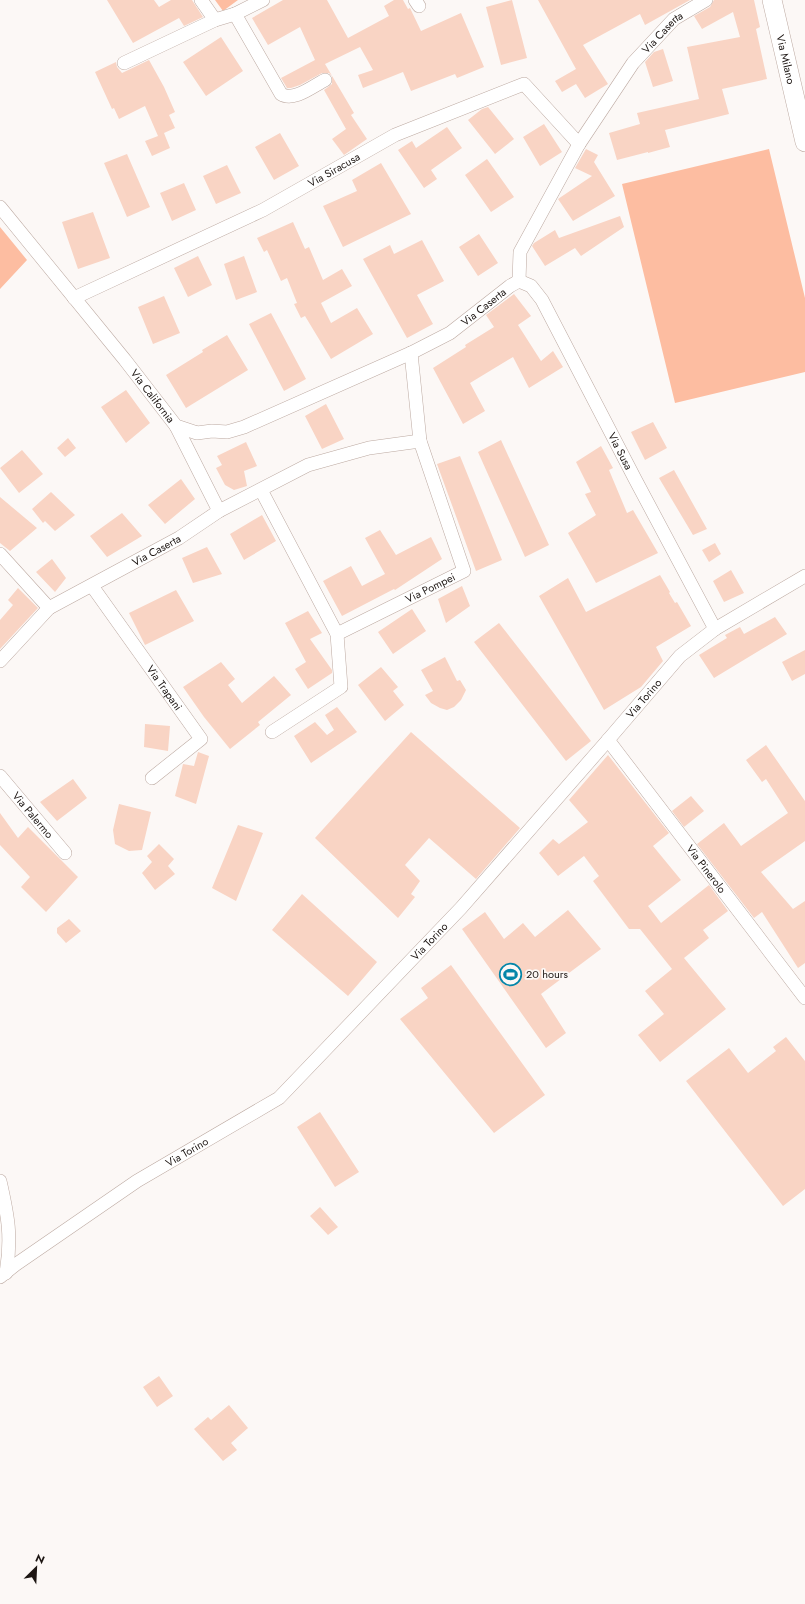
<svg xmlns="http://www.w3.org/2000/svg" width="805" height="1604" viewBox="0 0 805 1604" font-family="Jost,sans-serif">
<style>
.green{fill:#fdbda1}
.building{fill:#f9d4c4}
.lines{fill:none;stroke-linecap:round;stroke-linejoin:round}
.street-casing{stroke:#bca9a1;stroke-width:14}
.secondary-casing{stroke:#bca9a1;stroke-width:20}
.street{stroke:#fff;stroke-width:13}
.secondary{stroke:#fff;stroke-width:19}
.labels{text-anchor:middle;stroke-width:3.5;stroke-linejoin:round;paint-order:stroke}
.street-label{font-size:11px;fill:#1d1613;stroke:#fcf8f6}
.poi-label{font-size:11px;fill:#1d1613;stroke:#fcf8f6;text-anchor:start}
</style>
<rect width="100%" height="100%" fill="#fcf8f6"/>
<!-- green -->
<path class="green" d="M 215,0 L 238,0 L 223,11 Z
M 769,149 L 805,298 L 805,372 L 675,403 L 622,184 Z
M 0,227 L 27,260 L 0,289 Z"/>
<!-- building -->
<path class="building" d="M 107,0 L 154,0 L 159,7 L 171,0 L 192,0 L 203,17 L 184,26 L 179,18 L 133,43 Z
M 283,0 L 327,0 L 348,38 L 389,16 L 384,6 L 394,0 L 403,0 L 408,9 L 410,8 L 421,31 L 461,13 L 484,67 L 457,78 L 455,74 L 411,91 L 403,72 L 363,88 L 358,75 L 373,70 L 360,47 L 325,64 L 354,113 L 351,115 L 367,139 L 344,155 L 332,139 L 346,129 L 324,90 L 332,84 L 332,76 L 329,73 L 322,73 L 300,85 L 291,88 L 287,88 L 281,78 L 315,60 L 300,27 L 268,45 L 252,18 Z
M 512,0 L 527,58 L 501,65 L 486,7 Z
M 538,0 L 690,0 L 645,25 L 640,14 L 583,45 L 608,84 L 585,98 L 576,84 L 562,92 L 555,81 L 576,69 Z
M 714,0 L 754,0 L 760,27 L 756,29 L 767,79 L 722,89 L 729,114 L 665,130 L 670,147 L 648,153 L 648,152 L 617,160 L 609,133 L 640,124 L 637,113 L 699,99 L 687,47 L 740,37 L 733,12 L 702,29 L 694,16 L 710,7 Z
M 221,37 L 243,71 L 206,96 L 183,62 Z
M 663,49 L 673,81 L 653,87 L 645,62 L 654,52 Z
M 149,60 L 164,87 L 175,112 L 169,115 L 175,128 L 164,133 L 170,148 L 152,156 L 145,141 L 158,136 L 145,106 L 119,119 L 114,108 L 112,109 L 95,72 L 116,62 L 117,67 L 122,73 Z
M 488,107 L 514,139 L 495,154 L 468,120 L 482,109 Z
M 544,124 L 562,152 L 540,166 L 523,137 Z
M 447,127 L 462,148 L 431,170 L 437,179 L 424,188 L 398,150 L 412,141 L 416,148 Z
M 280,133 L 299,166 L 274,180 L 255,147 Z
M 586,149 L 598,155 L 594,162 L 615,196 L 573,221 L 558,199 L 592,176 L 575,168 Z
M 127,154 L 150,207 L 127,217 L 104,163 Z
M 487,159 L 514,197 L 491,212 L 465,175 Z
M 381,163 L 411,214 L 343,247 L 323,206 L 357,191 L 352,180 Z
M 227,165 L 241,193 L 216,204 L 203,176 Z
M 184,183 L 196,210 L 172,221 L 160,193 Z
M 93,212 L 110,258 L 78,269 L 62,222 Z
M 620,216 L 624,227 L 581,256 L 575,248 L 545,266 L 532,246 L 534,243 L 555,230 L 559,238 Z
M 293,222 L 305,249 L 309,247 L 323,280 L 342,269 L 352,286 L 321,303 L 331,323 L 357,308 L 373,334 L 331,359 L 305,316 L 301,318 L 294,304 L 297,303 L 287,278 L 281,281 L 267,250 L 264,252 L 257,238 Z
M 479,234 L 498,263 L 478,276 L 459,247 Z
M 422,240 L 444,281 L 417,295 L 433,324 L 407,338 L 363,259 L 390,245 L 394,254 Z
M 198,256 L 212,285 L 188,297 L 174,268 Z
M 244,256 L 257,292 L 236,300 L 224,264 Z
M 514,294 L 531,316 L 518,325 L 541,361 L 553,351 L 563,367 L 529,388 L 513,357 L 470,383 L 485,411 L 463,424 L 433,368 L 466,347 L 465,345 L 494,327 L 486,315 Z
M 164,296 L 180,333 L 153,344 L 138,307 Z
M 271,313 L 306,379 L 284,391 L 249,324 Z
M 227,335 L 248,370 L 186,408 L 166,375 L 203,352 L 202,350 Z
M 126,390 L 150,423 L 126,443 L 101,407 Z
M 326,404 L 344,439 L 322,449 L 305,416 Z
M 653,422 L 667,448 L 645,460 L 631,432 Z
M 68,438 L 76,448 L 65,457 L 57,448 Z
M 501,440 L 549,545 L 525,557 L 478,452 Z
M 246,442 L 257,466 L 244,471 L 247,486 L 234,490 L 225,485 L 216,468 L 222,465 L 217,456 Z
M 601,446 L 613,468 L 609,470 L 627,513 L 633,510 L 658,553 L 596,583 L 568,533 L 596,515 L 585,494 L 591,492 L 576,462 Z
M 22,450 L 43,474 L 19,493 L 0,468 Z
M 460,456 L 502,560 L 476,571 L 437,464 Z
M 674,470 L 707,529 L 693,535 L 659,478 Z
M 181,479 L 195,499 L 165,524 L 148,505 Z
M 51,492 L 75,515 L 55,531 L 45,521 L 43,523 L 32,509 Z
M 0,497 L 37,528 L 10,551 L 0,543 Z
M 122,513 L 142,536 L 107,557 L 90,536 Z
M 262,515 L 276,541 L 244,560 L 230,534 Z
M 380,530 L 396,555 L 431,537 L 442,559 L 395,590 L 394,589 L 342,616 L 323,581 L 351,566 L 362,586 L 385,574 L 365,538 Z
M 715,543 L 721,554 L 709,562 L 702,550 Z
M 207,547 L 222,574 L 193,583 L 182,558 Z
M 52,559 L 66,578 L 55,592 L 36,572 Z
M 731,570 L 744,593 L 724,602 L 713,581 Z
M 660,575 L 670,592 L 669,593 L 675,603 L 677,602 L 691,626 L 656,647 L 663,661 L 641,687 L 604,710 L 539,596 L 568,578 L 586,612 Z
M 462,586 L 470,606 L 446,623 L 438,599 Z
M 18,588 L 38,608 L 0,649 L 0,620 L 13,605 L 8,600 Z
M 176,590 L 194,621 L 145,645 L 129,613 Z
M 412,609 L 426,631 L 393,654 L 378,632 Z
M 308,611 L 322,633 L 310,639 L 332,670 L 332,673 L 308,689 L 295,669 L 306,662 L 285,623 Z
M 775,617 L 787,634 L 714,678 L 699,655 L 727,638 L 725,635 L 740,627 L 744,634 Z
M 499,623 L 591,741 L 566,761 L 474,642 Z
M 805,650 L 805,674 L 792,681 L 782,662 Z
M 445,657 L 457,681 L 460,680 L 466,690 L 461,700 L 454,707 L 447,710 L 440,708 L 431,703 L 425,695 L 433,691 L 421,670 Z
M 221,662 L 235,679 L 228,685 L 242,703 L 274,676 L 291,695 L 258,722 L 260,725 L 230,749 L 204,717 L 183,687 Z
M 381,667 L 398,687 L 393,691 L 404,705 L 385,721 L 358,685 Z
M 337,707 L 357,732 L 311,763 L 294,736 L 315,722 L 327,735 L 334,730 L 325,715 Z
M 145,724 L 170,726 L 168,751 L 144,747 Z
M 411,732 L 520,828 L 476,879 L 429,838 L 405,865 L 420,881 L 411,894 L 415,897 L 398,918 L 315,838 Z
M 766,745 L 805,801 L 805,841 L 761,872 L 793,909 L 805,901 L 805,963 L 798,968 L 762,912 L 754,918 L 697,844 L 724,823 L 741,846 L 788,813 L 766,779 L 762,782 L 746,760 Z
M 198,752 L 209,756 L 196,804 L 175,796 L 183,764 L 194,766 Z
M 608,755 L 669,833 L 653,846 L 681,880 L 648,906 L 661,923 L 709,885 L 728,911 L 703,930 L 709,938 L 684,958 L 726,1009 L 660,1062 L 638,1035 L 664,1014 L 645,991 L 672,969 L 640,929 L 629,929 L 593,881 L 599,876 L 584,856 L 558,876 L 539,853 L 553,839 L 559,844 L 588,822 L 569,800 Z
M 73,779 L 87,798 L 57,821 L 40,802 Z
M 691,796 L 704,811 L 684,827 L 672,811 Z
M 119,804 L 151,812 L 142,850 L 129,851 L 115,844 L 113,830 Z
M 0,813 L 18,838 L 28,827 L 78,877 L 46,912 L 21,887 L 30,877 L 0,845 Z
M 238,825 L 263,833 L 236,901 L 212,888 Z
M 159,844 L 174,859 L 168,866 L 175,874 L 155,890 L 142,873 L 152,862 L 147,856 Z
M 302,894 L 377,962 L 348,996 L 272,930 Z
M 568,910 L 601,949 L 541,994 L 566,1033 L 546,1048 L 462,929 L 485,912 L 504,939 L 523,923 L 535,937 Z
M 69,919 L 81,931 L 66,943 L 57,933 L 57,928 Z
M 451,965 L 545,1095 L 494,1133 L 400,1019 L 428,998 L 421,988 Z
M 786,1037 L 805,1061 L 805,1189 L 783,1206 L 686,1081 L 729,1048 L 748,1073 L 776,1051 L 773,1047 Z
M 320,1112 L 359,1172 L 335,1187 L 297,1127 Z
M 320,1207 L 338,1227 L 328,1235 L 310,1216 Z
M 159,1376 L 173,1396 L 157,1407 L 143,1387 Z
M 229,1405 L 248,1428 L 231,1443 L 237,1450 L 223,1461 L 194,1429 L 208,1417 L 211,1420 Z"/>
<g class="lines">
<defs>
<g id="street">
<path d="M 415,0 L 419,6"/>
<path d="M 235,14 L 281,94 C 294,102 313,86 325,80"/>
<path d="M 215,20 L 235,14 L 263,0"/>
<path d="M 124,63 L 215,20 L 201,0"/>
<path id="s1" d="M 0,207 L 125,360 L 176,426 L 197,433 L 212,431 L 227,432 L 244,427 L 411,353 L 450,333 L 510,286 L 519,281"/>
<path id="s2" d="M 519,281 L 531,286 L 542,300 L 635,479 L 715,629"/>
<path id="s3" d="M 519,281 L 520,252 L 579,144 L 633,63 L 674,19 L 706,0"/>
<path id="s4" d="M 74,298 L 263,210 L 395,135 L 524,84 L 579,144"/>
<path d="M 176,426 L 219,511"/>
<path d="M 261,490 L 337,634 L 341,687 L 272,732"/>
<path d="M 0,554 L 49,608"/>
<path id="s5" d="M 92,586 L 201,739 L 152,778"/>
<path id="s6" d="M 337,634 L 464,571 L 420,441 L 411,353"/>
<path id="s7" d="M 0,661 L 49,608 L 179,538 L 219,511 L 308,465 L 369,448 L 420,441"/>
<path id="s8" d="M 608,740 L 805,998"/>
<path id="s9" d="M 0,776 L 65,853"/>
<path d="M 0,1181 C 8,1216 12,1237 6,1273"/>
<path id="s10" d="M 0,1277 L 15,1265 L 137,1181 L 279,1098 L 461,908 L 608,740 L 680,656 L 715,629 L 805,576"/>
</g>
<g id="secondary">
<path id="s11" d="M 772,0 L 805,142"/>
</g>
</defs>
<!-- street casing -->
<use href="#street" class="street-casing"/>
<!-- secondary casing -->
<use href="#secondary" class="secondary-casing"/>
<!-- street -->
<use href="#street" class="street"/>
<!-- secondary -->
<use href="#secondary" class="secondary"/>
</g>
<!-- icons -->
<defs>
<symbol id="stadium-ring" viewBox="-11 -11 22 22"><circle r="9.5" fill="#fcf8f6" stroke="#0486a9" stroke-width="1.5"/><path d="M0-5a6.5 5 0 1 0 0 10a6.5 5 0 1 0 0-10ZM-3.5-1.8h7v3.6h-7Z" fill="#0486a9"/></symbol>
</defs>
<g fill-rule="evenodd">
<use href="#stadium-ring" x="498" y="962" width="25" height="25"/>
</g>
<g class="labels">
<!-- street labels -->
<g class="street-label">
<text dy="4" stroke="none"><textPath href="#s3" startOffset="292">Via Caserta</textPath></text>
<text dy="4" stroke="none"><textPath href="#s11" startOffset="61">Via Milano</textPath></text>
<text dy="4" stroke="none"><textPath href="#s4" startOffset="290">Via Siracusa</textPath></text>
<text dy="4" stroke="none"><textPath href="#s1" startOffset="620">Via Caserta</textPath></text>
<text dy="4" stroke="none"><textPath href="#s1" startOffset="243">Via California</textPath></text>
<text dy="4" stroke="none"><textPath href="#s2" startOffset="201">Via Susa</textPath></text>
<text dy="4" stroke="none"><textPath href="#s7" startOffset="194">Via Caserta</textPath></text>
<text dy="4" stroke="none"><textPath href="#s6" startOffset="104">Via Pompei</textPath></text>
<text dy="4" stroke="none"><textPath href="#s5" startOffset="125">Via Trapani</textPath></text>
<text dy="4" stroke="none"><textPath href="#s10" startOffset="873">Via Torino</textPath></text>
<text dy="4" stroke="none"><textPath href="#s9" startOffset="51">Via Palermo</textPath></text>
<text dy="4" stroke="none"><textPath href="#s8" startOffset="162">Via Pinerolo</textPath></text>
<text dy="4" stroke="none"><textPath href="#s10" startOffset="549">Via Torino</textPath></text>
<text dy="4" stroke="none"><textPath href="#s10" startOffset="225">Via Torino</textPath></text>
</g>
<!-- poi labels -->
<g class="poi-label">
<text x="526" y="978">20 hours</text>
</g>
</g>
<!-- north arrow -->
<g transform="translate(36 1568) rotate(24)" stroke="#fcf8f6" stroke-width="3" paint-order="stroke">
<path d="M0-3L7 15L0 10L-7 15Z" fill="#1d1613"/>
<text y="-6" font-size="11" font-weight="bold" text-anchor="middle" fill="#1d1613">N</text>
</g>
</svg>
